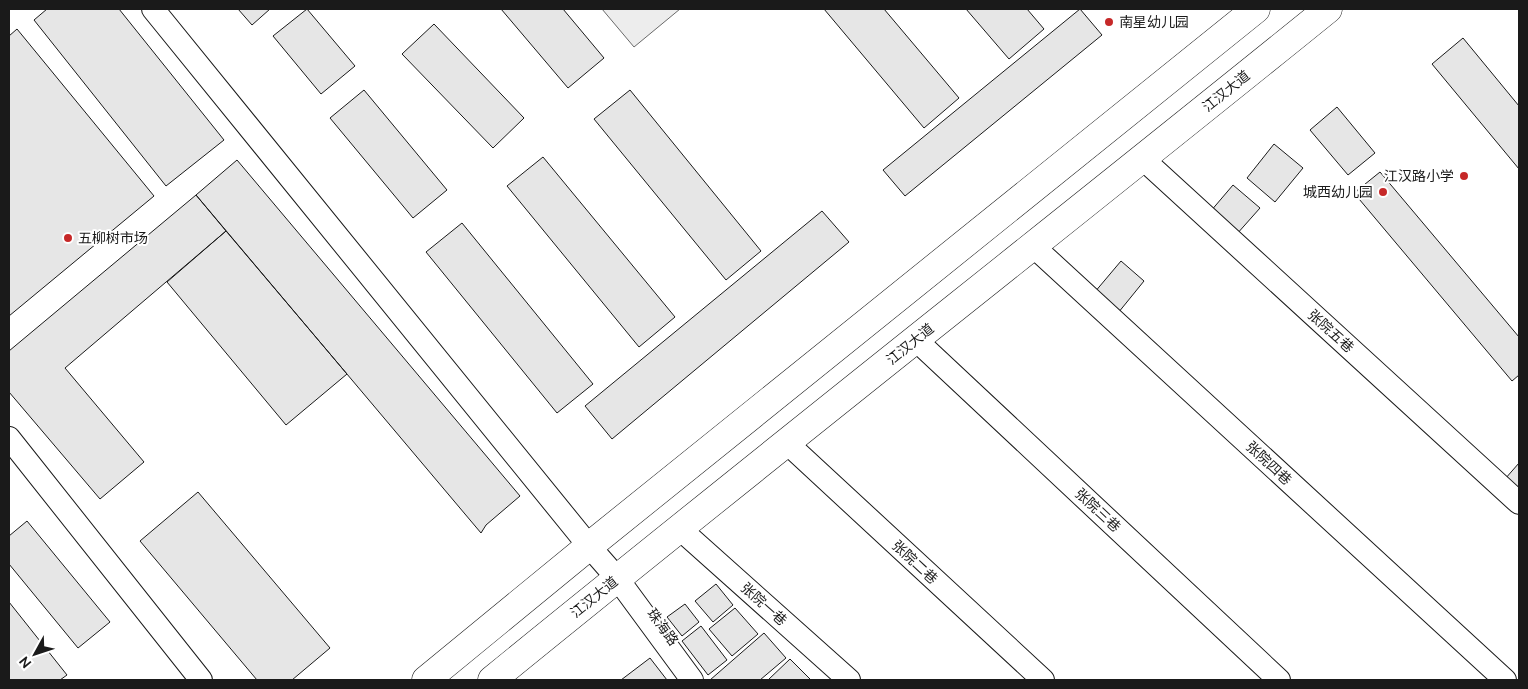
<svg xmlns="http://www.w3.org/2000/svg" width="1528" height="689" viewBox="0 0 1528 689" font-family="Ubuntu,'Noto Sans SC',sans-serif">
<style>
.built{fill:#ededed;stroke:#6a6a6a}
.building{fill:#e6e6e6;stroke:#1a1a1a}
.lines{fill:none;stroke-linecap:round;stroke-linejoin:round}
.street-casing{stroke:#1a1a1a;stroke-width:24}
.primary-casing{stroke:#1a1a1a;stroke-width:29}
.street{stroke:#fff;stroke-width:22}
.primary{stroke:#fff;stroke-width:28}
.poi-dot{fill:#c62828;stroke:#fff;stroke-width:2}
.labels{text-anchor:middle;stroke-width:4;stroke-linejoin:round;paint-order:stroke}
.poi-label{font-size:14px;fill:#1a1a1a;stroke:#fff;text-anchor:start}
.street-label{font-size:14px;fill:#1a1a1a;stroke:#fff}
</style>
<rect width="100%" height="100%" fill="#fff"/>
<!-- built -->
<path class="built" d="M 602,9 L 680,9 L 634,47 Z"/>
<!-- building -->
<path class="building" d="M 47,9 L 119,9 L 224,140 L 166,186 L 34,20 Z
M 238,9 L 270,9 L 252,25 Z
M 307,9 L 355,66 L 321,94 L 273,36 Z
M 501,9 L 563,9 L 604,58 L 568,88 Z
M 824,9 L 884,9 L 959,98 L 924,128 Z
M 966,9 L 1027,9 L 1044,29 L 1009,59 Z
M 1080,9 L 1102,35 L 905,196 L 883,170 Z
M 434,24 L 524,118 L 493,148 L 402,54 Z
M 17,29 L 154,196 L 9,316 L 9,36 Z
M 1463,38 L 1519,106 L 1519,169 L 1432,64 Z
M 364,90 L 447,190 L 413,218 L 330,118 Z
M 630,90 L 761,251 L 726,280 L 594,119 Z
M 1337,107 L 1375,153 L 1348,175 L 1310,130 Z
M 1274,144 L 1303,168 L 1275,202 L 1247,178 Z
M 543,157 L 675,317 L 639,347 L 507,186 Z
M 237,160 L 520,496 L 486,525 L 481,533 L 196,195 Z
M 1380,172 L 1519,337 L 1519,375 L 1512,381 L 1354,193 Z
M 1233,185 L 1260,208 L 1236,235 L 1210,212 Z
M 196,195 L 226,231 L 65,368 L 144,462 L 100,499 L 9,392 L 9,351 Z
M 822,211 L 849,242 L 612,439 L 585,406 Z
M 462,223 L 593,384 L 557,413 L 426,252 Z
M 226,231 L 347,374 L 286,425 L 167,282 Z
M 1121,261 L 1144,281 L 1118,313 L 1094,293 Z
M 1519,463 L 1519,492 L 1505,479 Z
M 198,492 L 330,648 L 292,680 L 257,680 L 140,541 Z
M 27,521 L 110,622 L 78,648 L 9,564 L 9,536 Z
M 716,584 L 733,605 L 713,622 L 695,601 Z
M 9,602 L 67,675 L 60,680 L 9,680 Z
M 685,604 L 699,622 L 682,636 L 667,617 Z
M 735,608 L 758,634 L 732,656 L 709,629 Z
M 701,626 L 727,660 L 708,675 L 682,641 Z
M 764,633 L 786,658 L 760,680 L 710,680 Z
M 650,658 L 667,680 L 621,680 Z
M 790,659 L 811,680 L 768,680 Z"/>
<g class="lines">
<defs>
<path id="street" d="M 153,9 L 589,546 L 617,578 L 692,680
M 1143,159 L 1519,503
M 1033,246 L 1505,680
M 916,340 L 1279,680
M 9,438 L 201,680
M 787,443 L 1043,680
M 680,529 L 849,680"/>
<path id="primary" d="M 426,680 L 593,543 L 1256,9
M 492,680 C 769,454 1050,234 1328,9"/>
</defs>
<!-- street casing -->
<use href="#street" class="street-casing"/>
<!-- primary casing -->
<use href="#primary" class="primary-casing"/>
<!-- street -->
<use href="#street" class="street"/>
<!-- primary -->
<use href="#primary" class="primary"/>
</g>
<!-- markers -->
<g class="poi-dot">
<circle cx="1109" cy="22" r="5"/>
<circle cx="1464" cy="176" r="5"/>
<circle cx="1383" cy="192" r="5"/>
<circle cx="68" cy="238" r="5"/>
</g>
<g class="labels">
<!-- poi labels -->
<g class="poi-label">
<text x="1119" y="27">南星幼儿园</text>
<text x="1454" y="181" text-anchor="end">江汉路小学</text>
<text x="1373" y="197" text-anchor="end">城西幼儿园</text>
<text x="78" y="243">五柳树市场</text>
</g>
<!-- street labels -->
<g class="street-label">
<text transform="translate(1226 91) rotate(-39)" y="5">江汉大道</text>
<text transform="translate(1331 331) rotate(42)" y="5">张院五巷</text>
<text transform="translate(910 344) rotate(-39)" y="5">江汉大道</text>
<text transform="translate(1269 463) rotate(43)" y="5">张院四巷</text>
<text transform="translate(1098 510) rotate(43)" y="5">张院三巷</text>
<text transform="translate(915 562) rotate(43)" y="5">张院二巷</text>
<text transform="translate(594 597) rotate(-39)" y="5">江汉大道</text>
<text transform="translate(764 604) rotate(42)" y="5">张院一巷</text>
<text transform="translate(663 627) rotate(54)" y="5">珠海路</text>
</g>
</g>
<!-- border -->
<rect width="1528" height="689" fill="none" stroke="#1a1a1a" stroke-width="20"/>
<!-- north arrow -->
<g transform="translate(35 654) rotate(230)" stroke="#ffffff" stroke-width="4" paint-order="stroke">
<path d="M0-4L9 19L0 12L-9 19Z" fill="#1a1a1a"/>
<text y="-8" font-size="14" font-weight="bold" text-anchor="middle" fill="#1a1a1a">N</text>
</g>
</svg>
